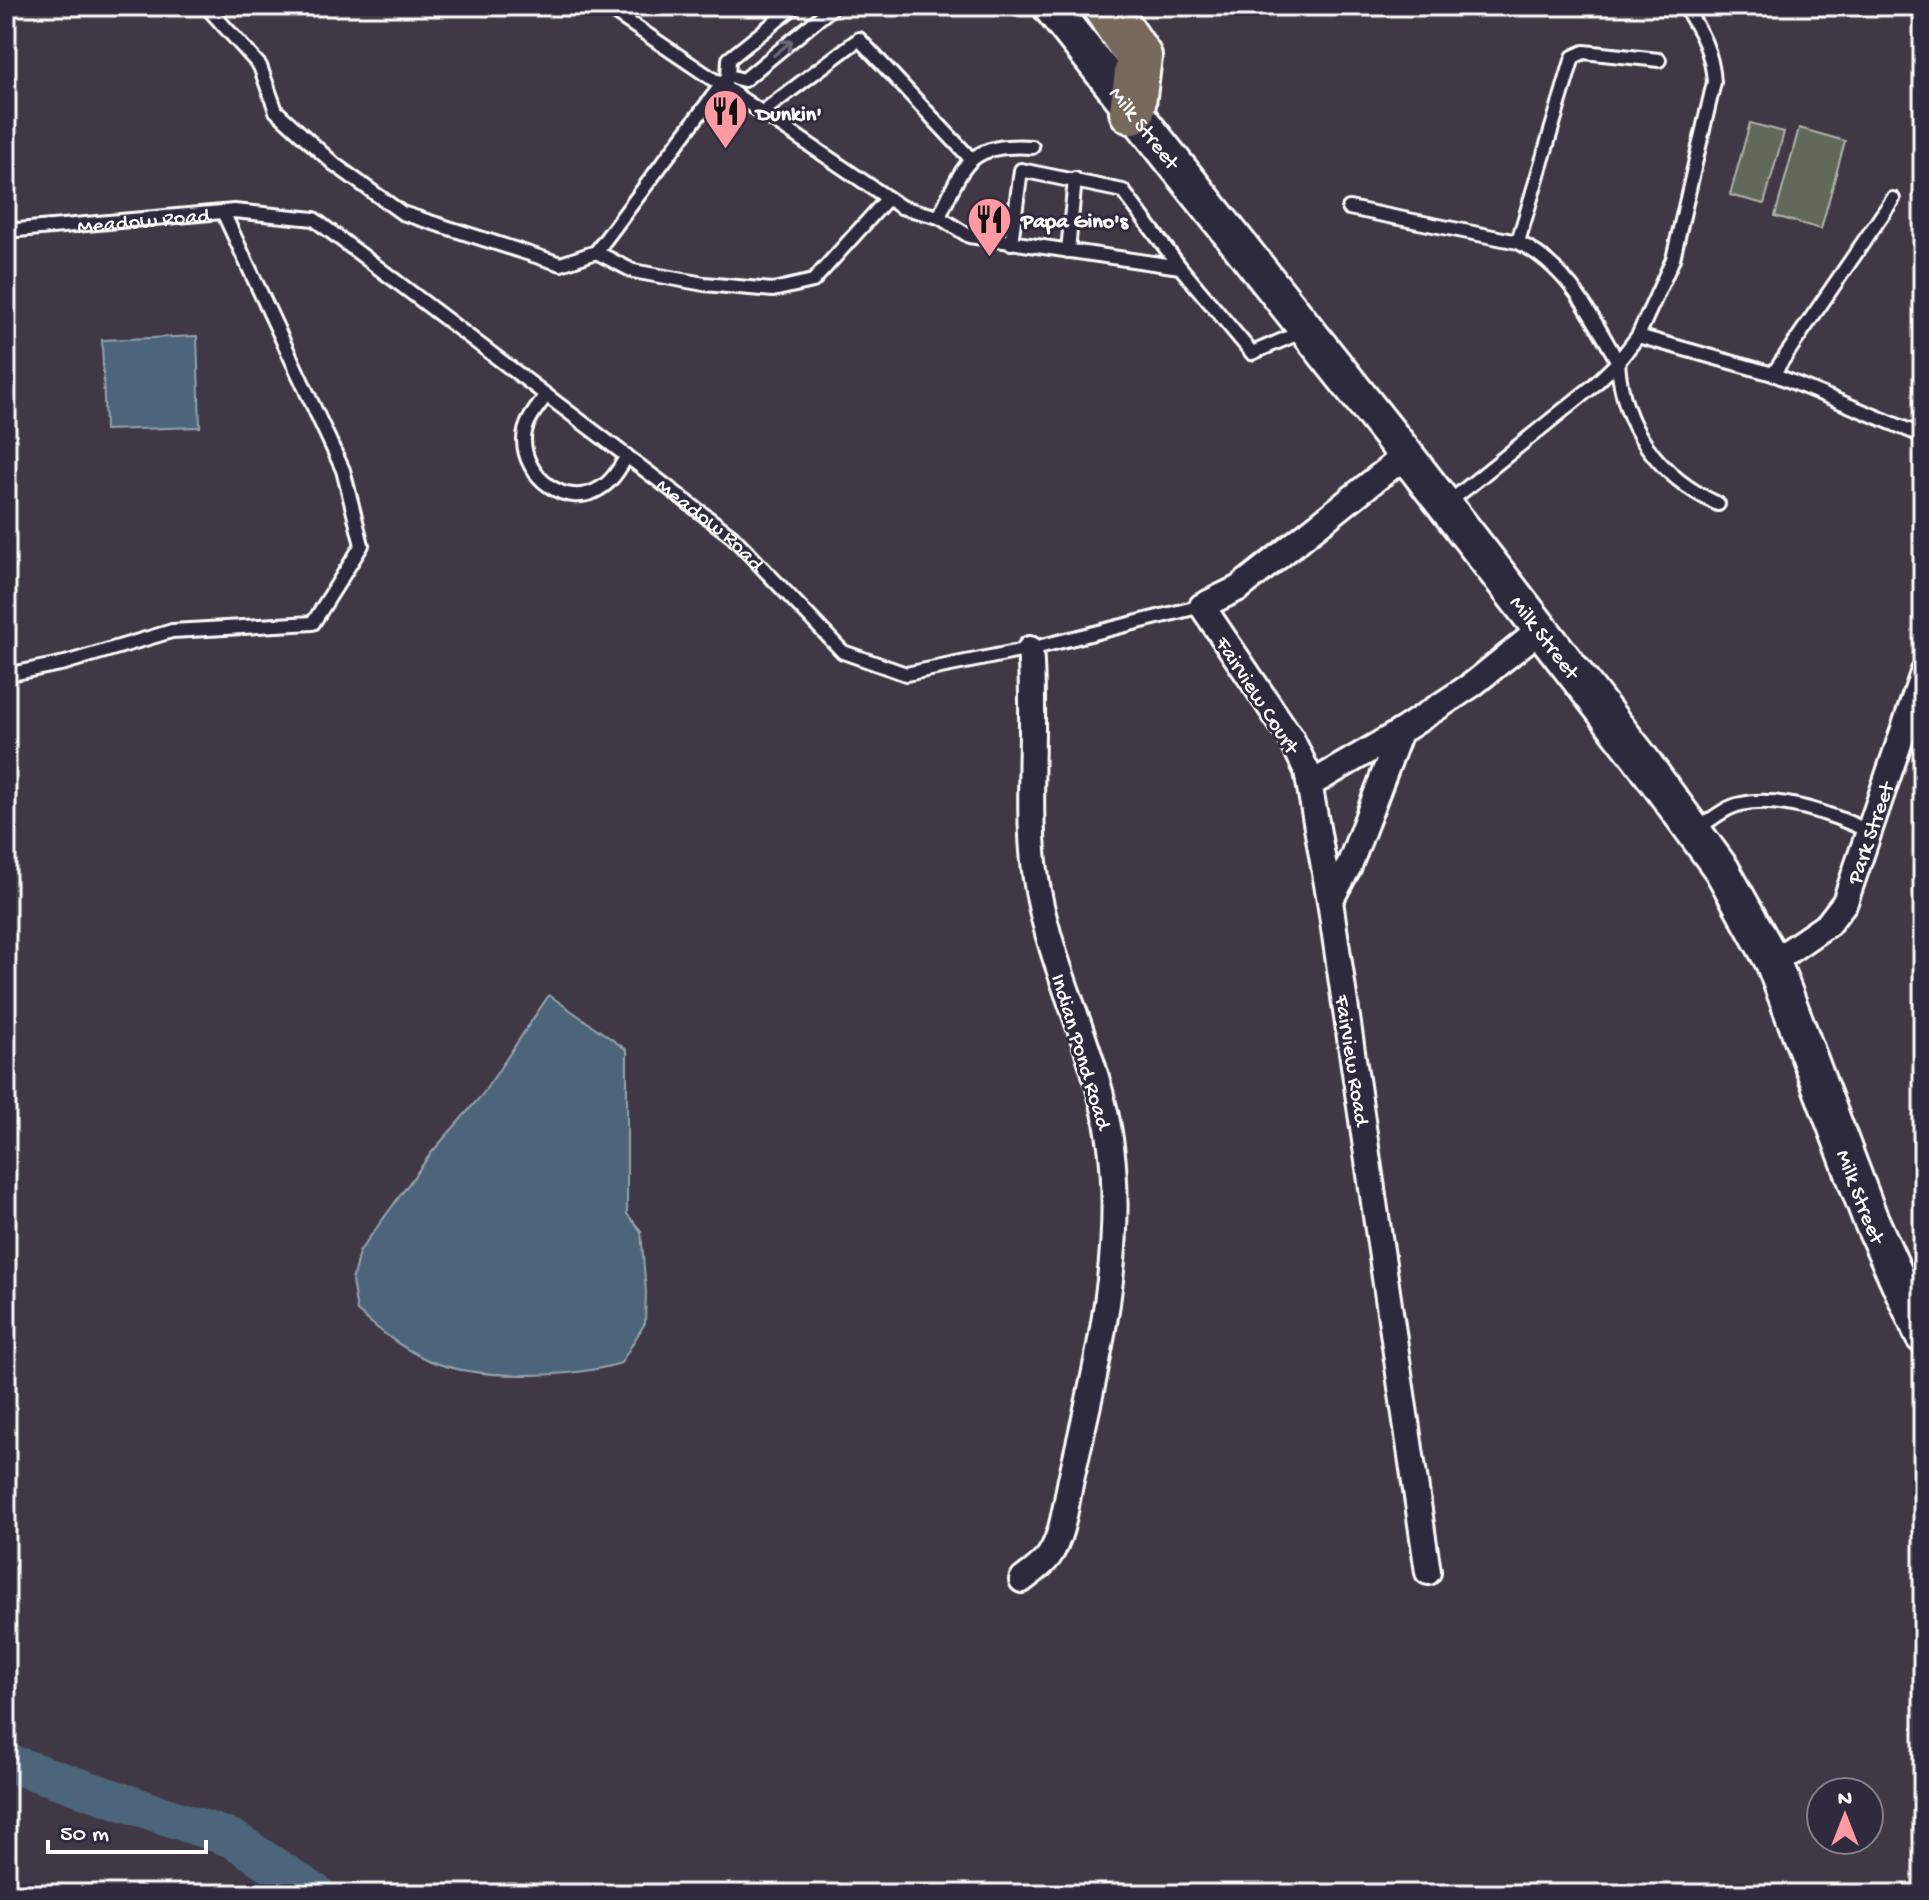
<svg xmlns="http://www.w3.org/2000/svg" width="1929" height="1900" viewBox="0 0 1929 1900" font-family="'Gochi Hand',sans-serif">
<style>
.green{fill:#62685a;stroke:#b0b4ac;stroke-width:2}
.water{fill:#4e657a;stroke:#95a3af;stroke-width:2}
.lines{fill:none;stroke-linecap:round;stroke-linejoin:round}
.river{stroke:#4e657a;stroke-width:38}
.lane-casing{stroke:#fff;stroke-width:18}
.street-casing{stroke:#fff;stroke-width:30}
.secondary-casing{stroke:#fff;stroke-width:40}
.highway-casing{stroke:#fff;stroke-width:50}
.lane{stroke:#2f2a3d;stroke-width:12}
.street{stroke:#2f2a3d;stroke-width:24}
.secondary{stroke:#2f2a3d;stroke-width:34}
.highway{stroke:#77695c;stroke-width:44}
.oneway{stroke:#6d6a77}
.labels{text-anchor:middle;stroke-width:6;stroke-linejoin:round;paint-order:stroke}
.poi-label{font-size:22px;font-weight:bold;fill:#fff;stroke:#2f2a3d;text-anchor:start}
.street-label{font-size:22px;fill:#fff;stroke:#2f2a3d}
</style>
<rect width="100%" height="100%" fill="#403945"/>
<filter id="ink" filterUnits="userSpaceOnUse"><feTurbulence type="fractalNoise" baseFrequency=".0125" numOctaves="2"/><feDisplacementMap in="SourceGraphic" scale="16" xChannelSelector="R" yChannelSelector="G"/><feConvolveMatrix kernelMatrix="1 2 1 2 8 2 1 2 1" color-interpolation-filters="sRGB"/></filter>
<g filter="url(#ink)">
<!-- green -->
<path class="green" d="M 1750,123 L 1784,132 L 1764,204 L 1730,195 Z
M 1799,128 L 1845,141 L 1821,229 L 1775,216 Z"/>
<!-- water -->
<path class="water" d="M 197,336 L 200,427 L 105,430 L 102,340 Z
M 549,995 L 627,1050 L 627,1214 L 641,1231 L 646,1292 L 645,1323 L 621,1363 C 572,1378 476,1381 428,1360 C 402,1349 378,1329 357,1311 L 352,1281 L 359,1252 L 432,1152 L 482,1095 Z"/>
<g class="lines">
<!-- river -->
<path class="river" d="M 6,1762 L 233,1839 L 317,1894"/>
<defs>
<g id="lane">
<path d="M 206,6 L 260,66 L 276,111 L 334,164 L 402,213 L 561,264 L 596,252 L 728,76 L 729,59 L 795,6"/>
<path d="M 605,6 L 901,207 L 939,217 L 969,236 L 1180,267 L 1252,353 L 1306,330"/>
<path d="M 728,76 L 744,80 L 834,6"/>
<path d="M 761,113 L 859,39 L 971,159"/>
<path d="M 1349,208 L 1518,242 C 1569,268 1591,315 1618,362 L 1638,336 L 1773,374 L 1923,436"/>
<path d="M 939,217 C 964,165 967,143 1032,147"/>
<path id="s1" d="M 6,231 L 234,211 L 314,219 L 732,536 L 843,652 L 906,674 L 1030,649 L 1202,606"/>
<path d="M 1518,242 L 1573,57 L 1584,52 L 1659,60"/>
<path d="M 1011,243 L 1021,170 L 1123,191 L 1180,267"/>
<path d="M 1068,251 L 1075,179"/>
<path d="M 596,252 L 633,271 L 704,284 L 773,290 L 813,281 L 888,198"/>
<path d="M 1638,336 L 1673,259 L 1714,82 C 1712,52 1701,31 1684,6"/>
<path d="M 1773,374 L 1893,199"/>
<path d="M 546,396 C 536,409 524,423 524,440 C 524,477 566,509 599,489 C 612,482 619,469 627,456"/>
<path d="M 1448,503 L 1592,387 L 1618,362 C 1622,427 1659,477 1718,504"/>
<path d="M 6,675 L 65,663 L 172,631 L 313,623 L 362,545 L 343,470 L 223,212"/>
<path d="M 1697,829 C 1710,821 1725,807 1741,804 C 1780,795 1835,815 1870,832"/>
</g>
<g id="street">
<path d="M 1311,784 L 1400,732"/>
<path d="M 1330,901 L 1307,771 L 1291,738 L 1202,606 L 1239,588 L 1406,455"/>
<path id="s2" d="M 1773,962 L 1828,924 L 1845,902 L 1923,673"/>
<path d="M 1428,1572 L 1330,901 L 1349,866 L 1400,732 L 1473,684 L 1541,629"/>
<path d="M 1022,1580 C 1031,1573 1043,1565 1049,1556 C 1064,1534 1066,1500 1072,1475 C 1096,1370 1125,1254 1111,1146 C 1100,1058 1054,978 1038,891 C 1024,815 1037,728 1030,649"/>
</g>
<g id="secondary">
<path id="s3" d="M 1050,6 L 1406,455 L 1638,755 L 1722,870 L 1773,962 L 1870,1218 L 1923,1336"/>
</g>
<path id="highway" d="M 1105,6 L 1139,57 L 1132,111"/>
</defs>
<!-- lane casing -->
<use href="#lane" class="lane-casing"/>
<!-- street casing -->
<use href="#street" class="street-casing"/>
<!-- secondary casing -->
<use href="#secondary" class="secondary-casing"/>
<!-- highway casing -->
<use href="#highway" class="highway-casing"/>
<!-- lane -->
<use href="#lane" class="lane"/>
<!-- street -->
<use href="#street" class="street"/>
<!-- secondary -->
<use href="#secondary" class="secondary"/>
<!-- highway -->
<use href="#highway" class="highway"/>
</g>
<!-- one-way arrows -->
<defs><path id="oneway-shaft" d="M-6 0H5M1.5-3L5.5 0L1.5 3" fill="none" stroke-width="1.6" stroke-linecap="round" stroke-linejoin="round" transform="scale(2)"/></defs>
<use class="oneway" href="#oneway-shaft" transform="translate(783 48) rotate(-39)"/>
</g>
<!-- icons -->
<defs>
<symbol id="restaurant-pin" viewBox="-11 -11 22 30"><path d="M0 17L-7.5 6A9.5 9.5 0 1 1 7.5 6Z" fill="#ff9aa2" stroke="#2f2a3d"/><path d="M-5-6h1v4h1v-4h1v4h1v-4h1v5L-1.5 .5V6h-2V.5L-5-1ZM5-6V6H3V1.5H1.5Q1.5-4 5-6Z" fill="#111"/></symbol>
</defs>
<g fill-rule="evenodd">
<use href="#restaurant-pin" x="700" y="86" width="51" height="69"/>
<use href="#restaurant-pin" x="964" y="194" width="51" height="69"/>
</g>
<g class="labels">
<!-- poi labels -->
<g class="poi-label">
<text x="756" y="120">Dunkin'</text>
<text x="1021" y="227">Papa Gino's</text>
</g>
<!-- street labels -->
<g class="street-label">
<text dy="8" stroke="none"><textPath href="#s3" startOffset="154">Milk Street</textPath></text>
<text dy="8" stroke="none"><textPath href="#s1" startOffset="138">Meadow Road</textPath></text>
<text dy="8" stroke="none"><textPath href="#s1" startOffset="810">Meadow Road</textPath></text>
<text dy="8" stroke="none"><textPath href="#s3" startOffset="802">Milk Street</textPath></text>
<text transform="translate(1259 694) rotate(57)" y="8">Fairview Court</text>
<text dy="8" stroke="none"><textPath href="#s2" startOffset="168">Park Street</textPath></text>
<text transform="translate(1083 1051) rotate(73)" y="8">Indian Pond Road</text>
<text transform="translate(1354 1060) rotate(81)" y="8">Fairview Road</text>
<text dy="8" stroke="none"><textPath href="#s3" startOffset="1450">Milk Street</textPath></text>
</g>
</g>
<!-- margin -->
<rect width="1929" height="1900" fill="none" stroke="#2f2a3d" stroke-width="32"/>
<rect x="16" y="16" width="1897" height="1868" fill="none" stroke="#fff" stroke-width="3" filter="url(#ink)"/>
<!-- north arrow -->
<g transform="translate(1845 1816)"><circle r="38" fill="#2f2a3d" stroke="#827f8b" stroke-width="2"/>
<path d="M0-6L14 30L0 20L-14 30Z" fill="#ff9aa2"/>
<text y="-12" font-size="22" font-weight="bold" text-anchor="middle" fill="#ffffff">N</text>
</g>
<!-- scale -->
<path d="M48 1840v12h158v-12" fill="none" stroke="#ffffff" stroke-width="4"/>
<text x="60" y="1840" font-size="24" fill="#ffffff" stroke="#2f2a3d" stroke-width="6" paint-order="stroke">50 m</text>
</svg>
